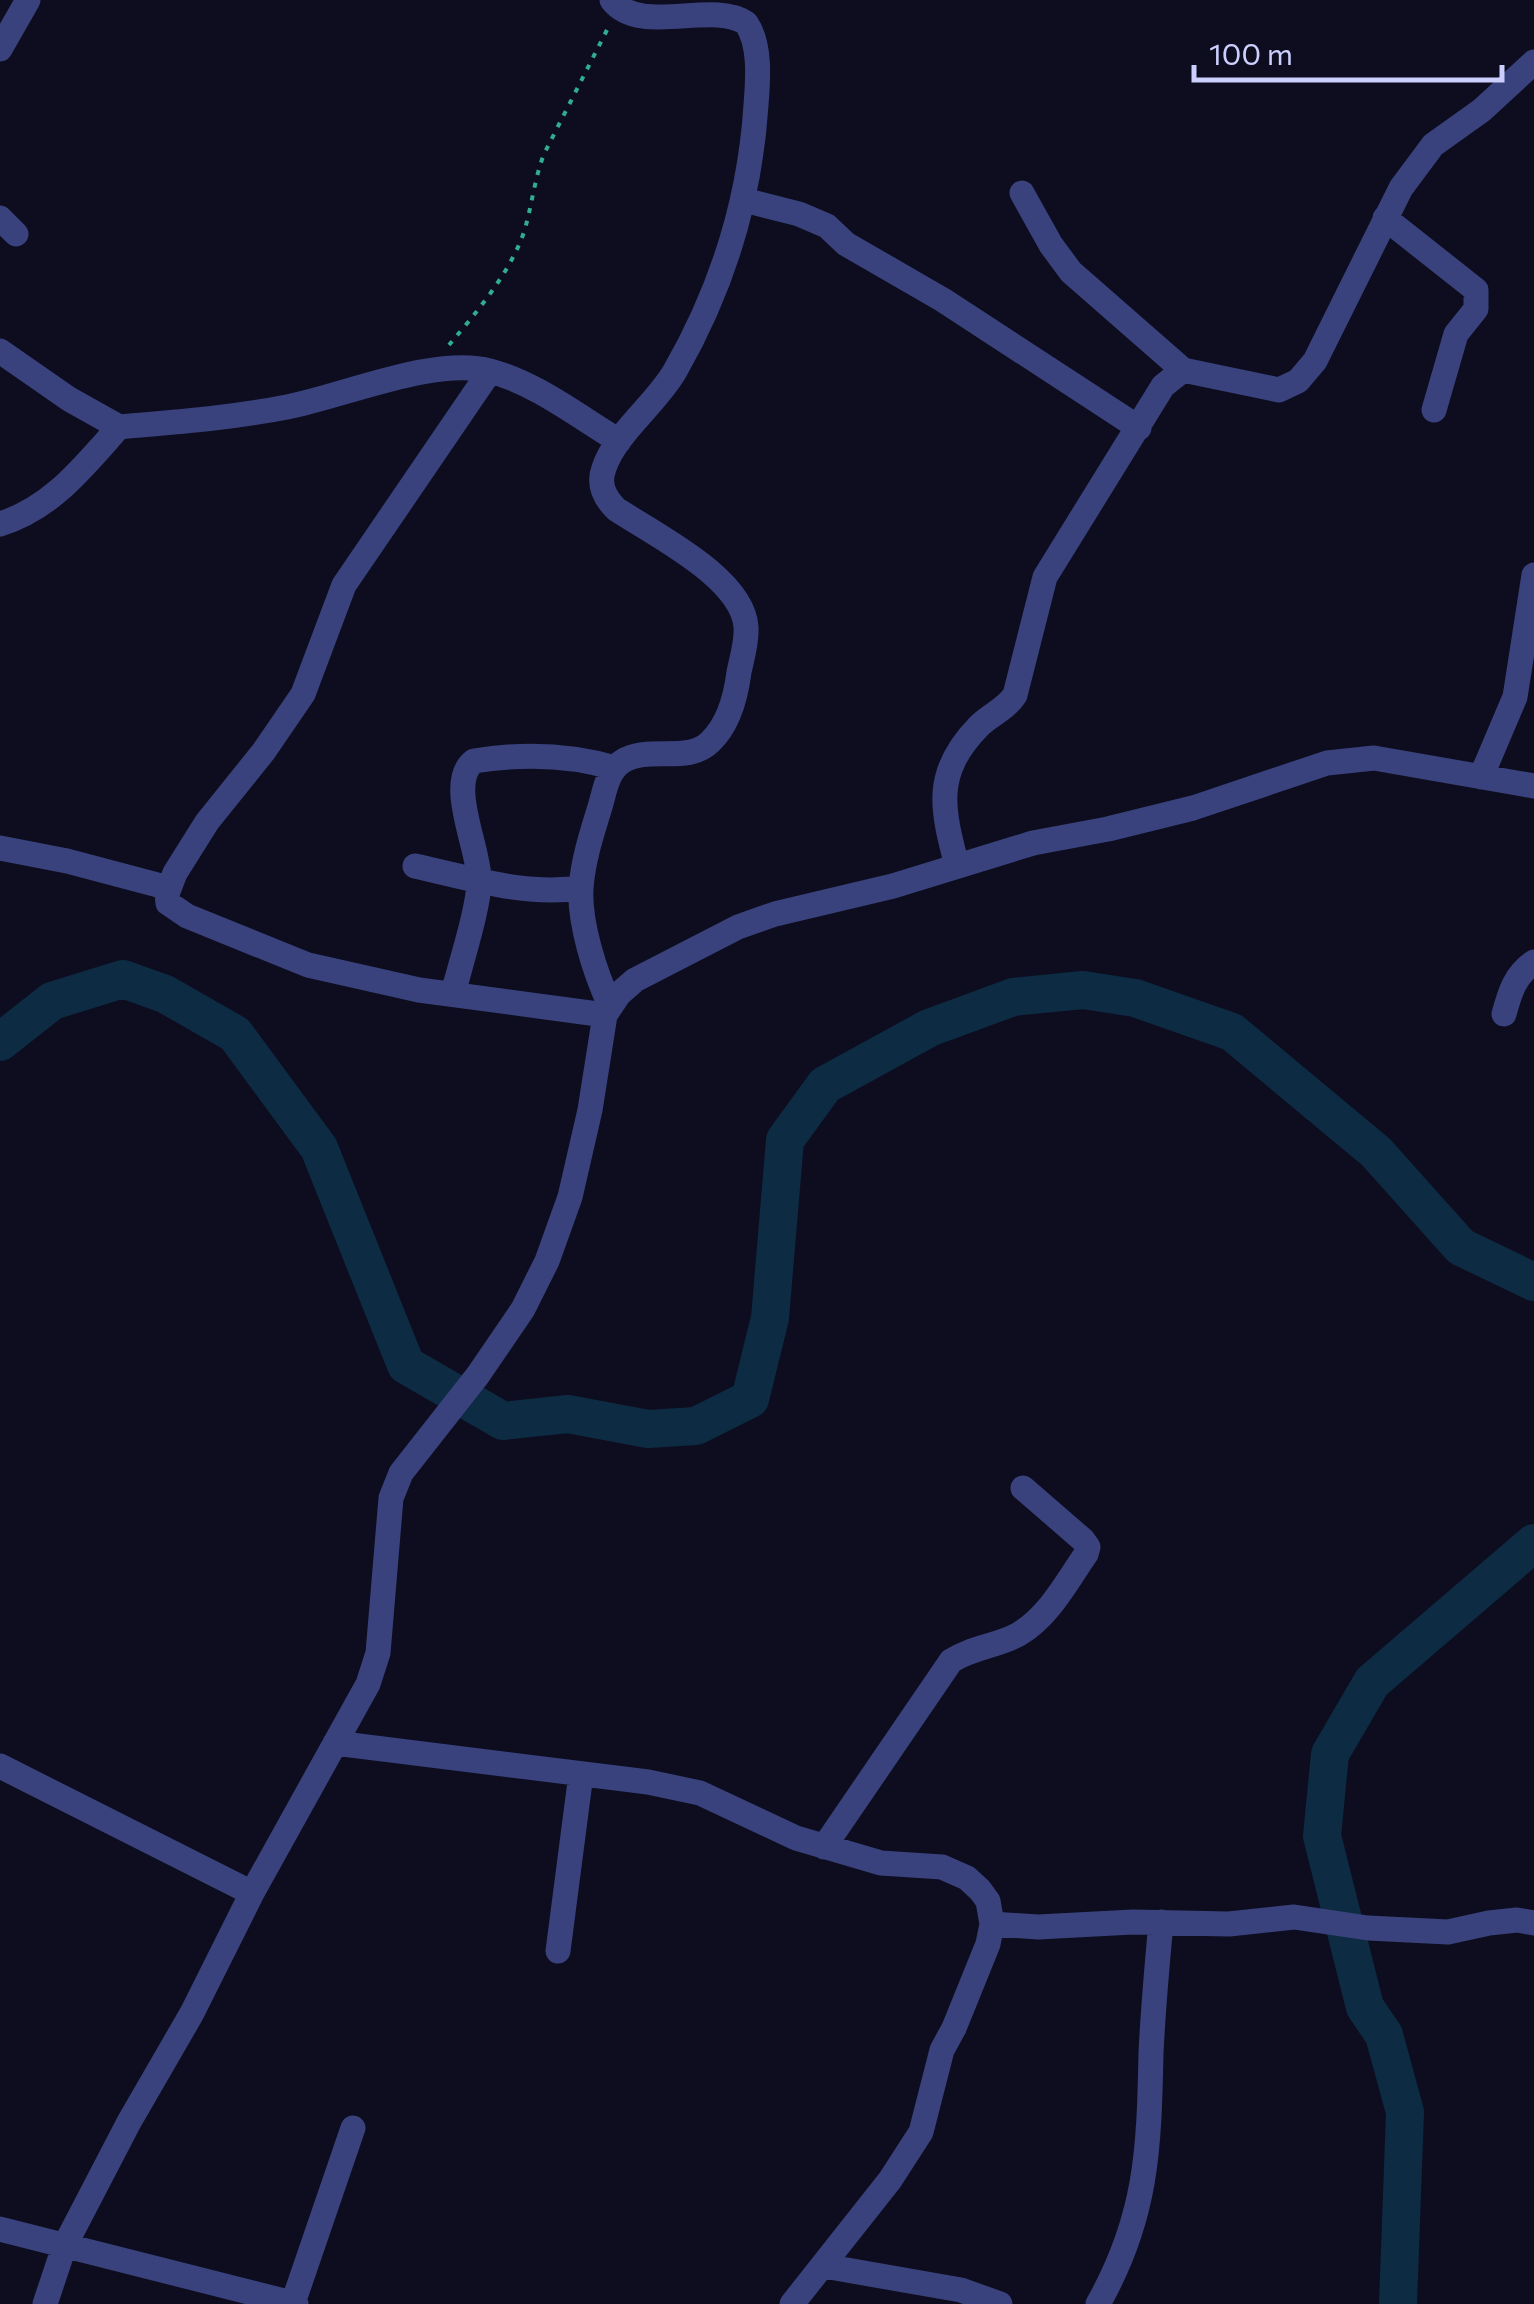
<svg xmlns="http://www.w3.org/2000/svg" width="1534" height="2304" viewBox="0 0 1534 2304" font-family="Commissioner,sans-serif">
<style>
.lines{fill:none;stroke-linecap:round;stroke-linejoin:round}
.river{stroke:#0d2b42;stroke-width:38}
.path{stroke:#31ad90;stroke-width:4;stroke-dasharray:5 8;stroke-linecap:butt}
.minor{stroke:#39427c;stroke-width:25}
</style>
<rect width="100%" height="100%" fill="#0d0d1f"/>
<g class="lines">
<!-- river -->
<path class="river" d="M 0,1042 L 52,1001 L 123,979 L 165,994 L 235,1034 L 319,1148 L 406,1365 L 503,1421 L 568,1414 L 648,1429 L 696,1426 L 750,1399 L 770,1318 L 785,1140 L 825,1085 L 929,1028 L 1013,997 L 1083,990 L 1135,998 L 1232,1032 L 1376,1152 L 1461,1247 L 1534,1282
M 1398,2304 L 1405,2112 L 1384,2035 L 1365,2007 L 1322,1836 L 1330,1754 L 1372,1682 L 1534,1543"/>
<!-- path -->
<path class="path" d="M 449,345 C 476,313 510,273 524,232 C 532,206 534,180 544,154 L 609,26"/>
<!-- minor -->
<path class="minor" d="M 0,49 L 28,0
M 1022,193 L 1051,245 L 1071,272 L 1183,370
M 744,200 L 799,214 L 827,226 L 846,244 L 943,300 L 1139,428
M 0,218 L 16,234
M 1385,218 L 1476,290 L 1476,309 L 1456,334 L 1434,410
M 0,351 L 69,399 L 119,427
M 490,371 L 344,585 L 303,694 L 264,751 L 207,822 L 175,873 L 167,894 L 168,903 L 187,916 L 308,965 L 419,990 L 605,1015
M 0,524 C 52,508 83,467 119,427 C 175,422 231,418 287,407 C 344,396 435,356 490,371 C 536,383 579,417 619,441
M 1481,777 L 1515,697 L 1534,575
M 0,848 L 67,861 L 169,888
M 415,866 C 470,878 524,896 581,888
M 957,866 C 942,808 933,773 979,726 C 991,714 1005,710 1015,695 L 1045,577 L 1163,386 L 1183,370 L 1279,390 L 1298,381 L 1315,361 L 1401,188 L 1433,145 L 1482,110 L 1534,62
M 453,994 C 460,965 480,905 479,879 C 479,848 446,782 474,761 C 523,753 568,754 615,768
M 610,1005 C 595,973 579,923 581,888 C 583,860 592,833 600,807 C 605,790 607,771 623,761 C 649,745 688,764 710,742 C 728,725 736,696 739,672 C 742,658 747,642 746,627 C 743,578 655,535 616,509 C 604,497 598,484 604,468 C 615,434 656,404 675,371 C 722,289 750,199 756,105 C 758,80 761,44 746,23 C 712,0 640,36 612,0
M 1504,1014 C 1510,992 1515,975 1534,962
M 335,1743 L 648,1782 L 700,1793 L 796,1838 L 881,1863 L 942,1867 L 967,1878 L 980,1890 L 988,1901 L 992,1924 L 988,1944 L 954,2028 L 942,2050 L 921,2132 L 890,2180 L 792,2304
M 0,1766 L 252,1893
M 824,1847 L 951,1661 C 972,1647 998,1646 1019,1634 C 1049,1616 1066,1583 1086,1554 L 1088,1547 L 1083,1540 L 1023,1488
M 992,1924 L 1038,1927 L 1133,1922 L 1229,1924 L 1294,1917 L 1368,1928 L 1448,1932 L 1489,1923 L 1517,1920 L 1534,1923
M 558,1951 L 581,1774
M 0,2229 L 296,2304
M 824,2266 L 961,2290 L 1000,2304
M 293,2303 L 353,2128
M 45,2304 L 64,2247 L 129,2122 L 192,2013 L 252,1893 L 368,1684 L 378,1653 L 391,1498 L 401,1473 L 478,1375 L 523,1309 L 547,1261 L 570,1197 L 590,1110 L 605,1015 L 619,994 L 635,980 L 738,927 L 775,914 L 893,886 L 1033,843 L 1108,829 L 1193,808 L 1327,763 L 1374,758 L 1534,786
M 1098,2304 C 1147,2217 1149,2150 1151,2053 C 1153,2009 1157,1966 1161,1922"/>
</g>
<!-- scale -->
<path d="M1194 65v15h308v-15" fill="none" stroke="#cccffd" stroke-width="5"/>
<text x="1209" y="65" font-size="30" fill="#cccffd" stroke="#0d0d1f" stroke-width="8" paint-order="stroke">100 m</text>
</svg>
